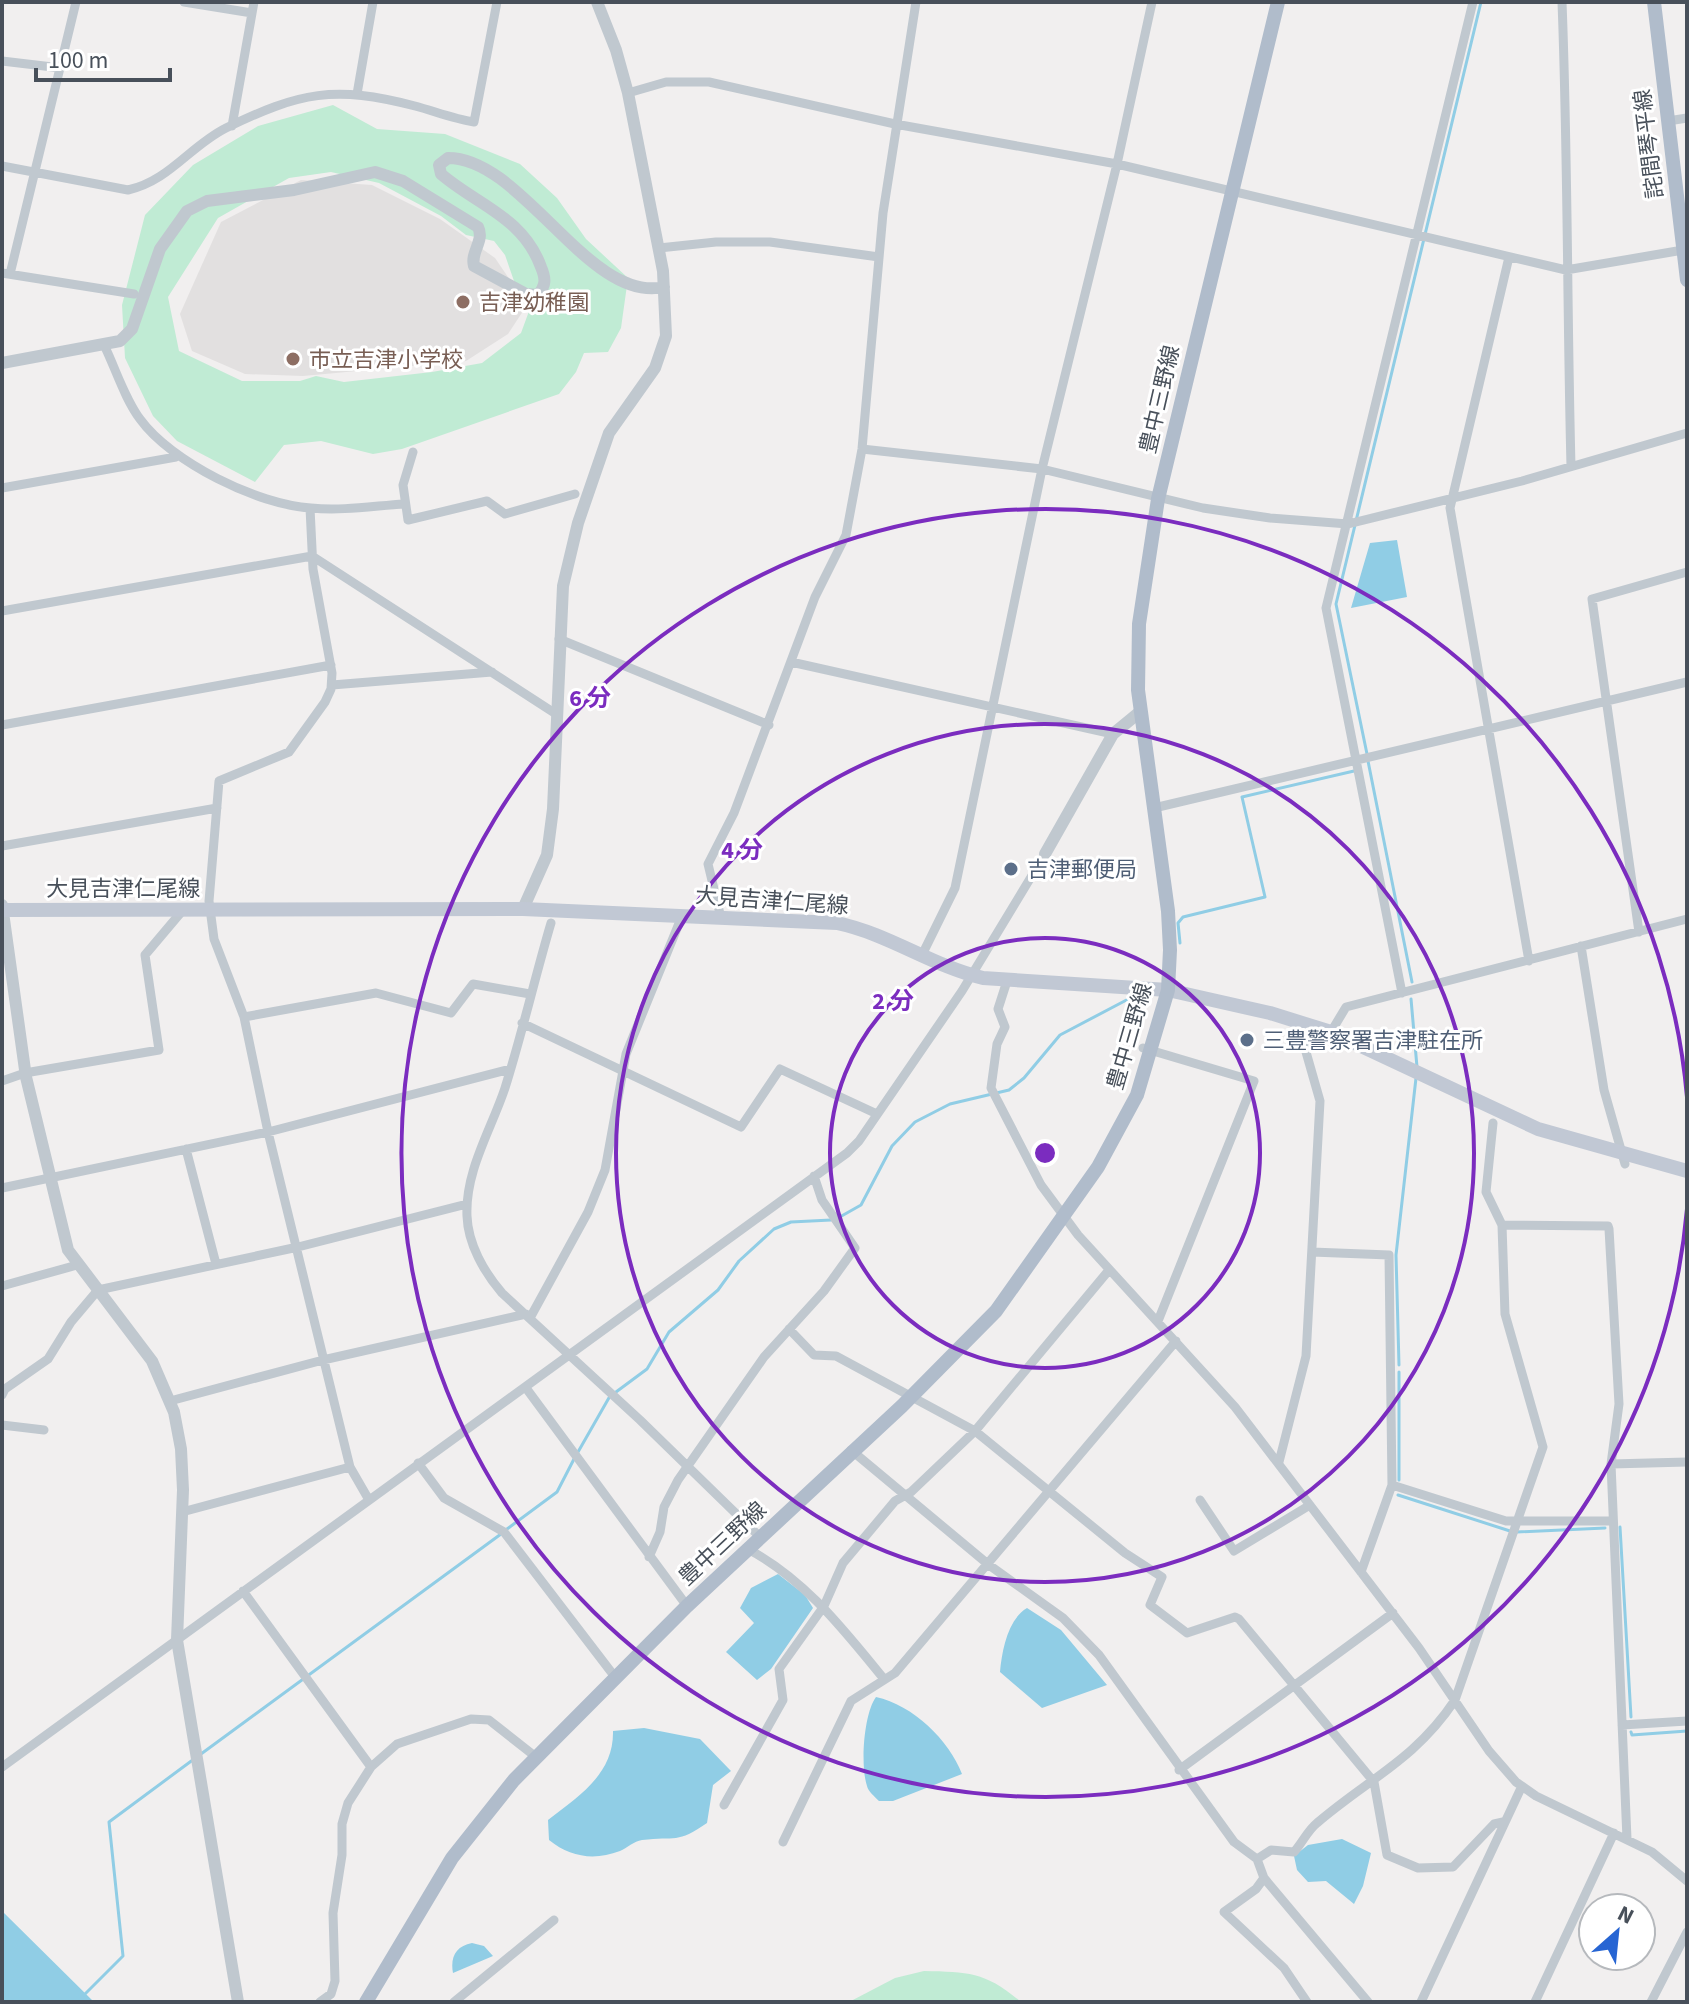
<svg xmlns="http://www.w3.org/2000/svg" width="1689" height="2004" viewBox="0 0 1689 2004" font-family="'Source Sans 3','Noto Sans JP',sans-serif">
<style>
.education{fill:#e2e0e0}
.green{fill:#c0ebd4;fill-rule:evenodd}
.water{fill:#90cde5}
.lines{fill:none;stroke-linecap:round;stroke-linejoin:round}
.stream{stroke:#90cde5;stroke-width:3}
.minor{stroke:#c0c8cf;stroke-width:9}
.tertiary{stroke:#c0c8cf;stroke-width:12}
.secondary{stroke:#c1c8d4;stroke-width:14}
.primary{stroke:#b0bccb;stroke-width:14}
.ring{fill:none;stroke:#7b2cbf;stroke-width:4}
.education-dot{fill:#8d6e63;stroke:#fff;stroke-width:3}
.service-dot{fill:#5c6f8a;stroke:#fff;stroke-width:3}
.labels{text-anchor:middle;stroke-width:6;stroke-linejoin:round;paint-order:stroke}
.street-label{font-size:22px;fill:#48505a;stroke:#fff}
.education-label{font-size:22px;fill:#785e54;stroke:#fff;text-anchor:start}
.service-label{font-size:22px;fill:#4e5e75;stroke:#fff;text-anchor:start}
.centre{fill:#7b2cbf;stroke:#fff;stroke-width:4}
.ring-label{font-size:24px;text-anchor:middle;font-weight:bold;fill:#7b2cbf;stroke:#fff;stroke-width:6;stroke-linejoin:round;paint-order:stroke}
</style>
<rect width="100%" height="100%" fill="#f1efef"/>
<!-- education -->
<path class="education" d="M 301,180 L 372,185 L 440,219 L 495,258 L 527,305 L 508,334 L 466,361 L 303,376 L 245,374 L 192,351 L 180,314 L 221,222 Z"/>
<!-- green -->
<path class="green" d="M 333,105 L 377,129 L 445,134 L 520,164 L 557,198 L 586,239 L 628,278 L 621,328 L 608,352 L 584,353 L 576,372 L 559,394 L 402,449 L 373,454 L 321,441 L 284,445 L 255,482 L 177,441 L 153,416 L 125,358 L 122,305 L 145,215 L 193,165 L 258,126 ZM 331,172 L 379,183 L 441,216 L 466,235 L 494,241 L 505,255 L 514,281 L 532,303 L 521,333 L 482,363 L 432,372 L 344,382 L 316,376 L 300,381 L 242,381 L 179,351 L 168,297 L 218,218 L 289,178 Z
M 924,1971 C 969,1972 986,1972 1021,2002 L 849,2002 L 895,1978 Z"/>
<!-- water -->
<path class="water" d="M 1397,540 L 1407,597 L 1351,608 L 1370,543 Z
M 778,1574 L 805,1595 L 813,1608 L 771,1669 L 757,1680 L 726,1652 L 754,1623 L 740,1608 L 751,1588 Z
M 1027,1608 L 1061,1630 L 1107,1685 L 1042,1708 L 1000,1672 C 1002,1650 1008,1619 1027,1608 Z
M 876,1697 C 913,1705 949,1740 962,1774 L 893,1801 L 879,1801 C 875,1797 868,1791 867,1786 C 860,1765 864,1713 876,1697 Z
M 644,1728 L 700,1739 L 731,1771 L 713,1785 L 707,1823 C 677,1844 676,1836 642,1840 C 634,1841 627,1848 620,1851 C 594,1861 570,1857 549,1840 L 548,1820 C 579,1796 614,1774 613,1731 Z
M 1342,1839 L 1371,1853 L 1363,1886 L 1354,1904 L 1326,1881 L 1308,1882 L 1297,1870 L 1294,1856 L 1308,1845 Z
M 2,1911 L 94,2002 L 2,2002 Z
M 472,1943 L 484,1946 L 493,1956 L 453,1973 C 450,1957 456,1946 472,1943 Z"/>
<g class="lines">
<!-- stream -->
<path class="stream" d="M 1367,754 L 1336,604 L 1481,2
M 1368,761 L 1412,982
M 1180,943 L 1178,923 L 1183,917 L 1265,897 L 1242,797 L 1354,771
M 1411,999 L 1417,1067
M 838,1218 L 861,1205 L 892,1146 L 915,1122 L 950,1104 L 1009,1090 L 1024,1078 L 1060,1035 L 1136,995
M 1399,1365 L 1396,1255 L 1416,1078
M 616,1392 L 647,1369 L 669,1332 L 718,1290 L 739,1261 L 774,1229 L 791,1222 L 831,1220
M 578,1452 L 610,1396
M 1399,1480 L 1399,1372
M 1398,1495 L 1510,1531
M 1620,1527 L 1631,1717
M 507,1529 L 557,1492 L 574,1459
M 1517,1532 L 1605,1528
M 1631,1732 L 1632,1735 L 1687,1731
M 201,1754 L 501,1534
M 84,1995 L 123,1956 L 109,1822 L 194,1759"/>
<!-- minor -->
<path class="minor" d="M 184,2 L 252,13
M 1562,2 C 1568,157 1567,311 1571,466
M 2,61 L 61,68
M 628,93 L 666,82 L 709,82 L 895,124 L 1117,164 L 1566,270 L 1683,250
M 357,94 L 373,2
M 1668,121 L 1687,118
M 232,126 L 254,2
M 2,166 L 128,190 C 169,181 190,146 226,128 C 300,92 334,85 415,106 C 434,111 454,119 474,122 L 497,2
M 659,248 L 716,242 L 770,242 L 879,257
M 1509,257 L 1450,508 L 1529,961
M 2,273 L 134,294
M 10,274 L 76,2
M 105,347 C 116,370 125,399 140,419 C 171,462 258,505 311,508 C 342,511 373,506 404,504
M 862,449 L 1042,469 L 1203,508 L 1270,518 L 1348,524 L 1522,481 L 1687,433
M 413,452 L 403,485 L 408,520 L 487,501 L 505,514 L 575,494
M 2,488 L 176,457
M 310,508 L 313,569 L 332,673 L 331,689 L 325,702 L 289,752 L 219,781 L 209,901 L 214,939 L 244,1017 L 268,1132 L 350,1467 L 369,1500
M 2,611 L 312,556 L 556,714
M 559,639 L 769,725
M 791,662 L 1113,734
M 332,685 L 492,672
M 2,725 L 331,665
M 1154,808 L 1687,682
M 2,846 L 217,808
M 721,918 L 708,864 L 734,813 L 815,597 L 846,535 L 862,449 L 883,213 L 916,2
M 551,923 C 535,977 522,1034 505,1088 C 491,1130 465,1171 467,1216 C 468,1244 484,1272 502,1293 L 640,1420 L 759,1536
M 1639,932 L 1592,599 L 1687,572
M 1581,946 L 1604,1090 L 1625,1164
M 922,955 L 955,888 L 1042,469 L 1117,164 L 1152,2
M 1007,981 L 998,1009 L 1005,1027 L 997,1044 L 991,1088 L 1041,1185 L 1078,1235 L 1235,1407 L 1419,1648 L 1489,1751 L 1516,1782 L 1536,1796 L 1652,1852 L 1687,1881
M 1402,993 L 1326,608 L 1473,2
M 244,1017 L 376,993 L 451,1013 L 473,984 L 530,994
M 522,1023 L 741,1127 L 780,1069 L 877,1114
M 1331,1032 L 1346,1007 L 1687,919
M 1143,1048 L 1254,1081 L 1158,1321
M 2,1081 L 25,1073 L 159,1050 L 145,955 L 183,910
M 186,1149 L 216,1264
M 2,1188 L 268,1132 L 510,1069
M 1502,1225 L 1608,1226 L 1609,1229 L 1619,1404 L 1611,1464 L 1627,1839
M 1312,1252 L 1389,1255 L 1392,1485 L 1361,1572
M 2,1286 L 77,1265
M 530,1318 L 588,1212 L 605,1170 L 626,1054 L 682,916
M 789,1329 L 814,1355 L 836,1356 L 975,1431 L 1125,1553 L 1162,1577 L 1150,1605 L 1187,1633 L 1235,1617 L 1239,1619 L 1374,1782 L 1387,1855 L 1418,1868 L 1453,1867 L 1494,1824 L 1503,1822
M 526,1388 L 687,1606
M 2,1395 L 5,1389 L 48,1359 L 71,1322 L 98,1290 L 298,1247 L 467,1204
M 170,1401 L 323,1360 L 526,1314
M 2,1425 L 44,1430
M 851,1450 L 989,1565 L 1063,1618 L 1099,1655 L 1234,1842 L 1257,1859 L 1264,1878 L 1368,2002
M 1279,1462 L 1306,1356 L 1320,1101 L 1306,1052 L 1316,1027
M 418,1463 L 444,1498 L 504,1532 L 615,1677
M 1611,1464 L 1687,1462
M 1392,1485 L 1506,1521 L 1613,1521
M 1200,1500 L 1234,1551 L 1310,1505
M 182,1512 L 350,1467
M 746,1548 C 805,1579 843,1629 884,1679
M 649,1557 L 660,1532 L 664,1507 L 678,1480 L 764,1357 L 824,1291 L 855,1248 L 822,1200 L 814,1176
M 243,1591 L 371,1767
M 1622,1725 L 1687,1721
M 2,1767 L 847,1153 L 859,1141 L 962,991 L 1045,854
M 1179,1770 L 1393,1613
M 724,1805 L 783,1700 L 779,1669 L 824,1606 L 843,1563 L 895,1501 L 911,1492 L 975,1431 L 1109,1270
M 783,1842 L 851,1701 L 895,1673 L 1176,1341
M 1257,1859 L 1271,1850 L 1294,1852 C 1302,1843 1308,1830 1317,1823 C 1368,1779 1415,1760 1455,1700 L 1543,1447 L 1505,1314 L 1502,1225 L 1486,1192 L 1493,1123
M 1264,1878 L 1256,1889 L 1224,1912 L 1284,1968 L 1307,2002
M 320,2002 L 331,1994 L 335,1981 L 333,1913 L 342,1855 L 342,1824 L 348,1803 L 371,1767 L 397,1744 L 471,1719 L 489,1720 L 536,1757
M 454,2002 L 554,1920
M 1421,2002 L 1522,1786
M 1535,2002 L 1614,1833
M 1651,2002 L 1687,1932"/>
<!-- tertiary -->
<path class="tertiary" d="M 2,363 L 120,341 L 132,329 L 160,249 L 187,211 L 207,201 L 294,190 L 375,172 L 403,181 L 478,227 C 485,241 470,252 474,266 L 526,294 L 538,295 C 546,285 546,279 541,267 C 523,217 477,205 441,174 L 439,165 L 448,158 C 523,158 589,304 664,287
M 1045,854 L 1113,734 L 1141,711
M 2,905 L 26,1077 L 68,1250 L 152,1361 L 174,1412 L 181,1449 L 183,1490 L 177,1640 L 238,2002
M 523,909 L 547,855 L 553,809 L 563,586 L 578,523 L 609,433 L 655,368 L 666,336 L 663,271 L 628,93 L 616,50 L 597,2"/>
<!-- secondary -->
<path class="secondary" d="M 2,910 L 523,909 L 837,923 C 889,934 932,966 983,978 L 1168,990 L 1270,1013 L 1331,1032 L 1538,1129 L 1687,1171"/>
<!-- primary -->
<path class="primary" d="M 1654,2 L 1687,280
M 366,2002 L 452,1858 L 514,1780 L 687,1606 L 902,1406 L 996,1311 L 1098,1167 L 1137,1095 L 1168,990 L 1170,950 L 1168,911 L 1138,690 L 1139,624 L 1158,499 L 1278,2"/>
</g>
<!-- distance rings -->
<g class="ring">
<circle cx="1045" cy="1153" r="215"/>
<circle cx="1045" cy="1153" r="429"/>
<path d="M1687 1209A644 644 0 1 1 1687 1097"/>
</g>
<!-- markers -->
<g class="education-dot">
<circle cx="463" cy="302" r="8"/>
<circle cx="293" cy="359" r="8"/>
</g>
<g class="service-dot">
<circle cx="1011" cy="869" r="8"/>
<circle cx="1247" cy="1040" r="8"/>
</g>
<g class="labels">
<!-- street labels -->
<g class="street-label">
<text transform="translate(1648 144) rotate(-97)" y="8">詫間琴平線</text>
<text transform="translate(1159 399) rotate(-77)" y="8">豊中三野線</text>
<text x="123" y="896">大見吉津仁尾線</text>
<text transform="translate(772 900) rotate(4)" y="8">大見吉津仁尾線</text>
<text transform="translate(1129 1036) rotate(-74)" y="8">豊中三野線</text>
<text transform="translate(722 1543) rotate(-43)" y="8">豊中三野線</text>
</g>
<!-- education labels -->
<g class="education-label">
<text x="479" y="310">吉津幼稚園</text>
<text x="309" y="367">市立吉津小学校</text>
</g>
<!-- service labels -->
<g class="service-label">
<text x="1027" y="877">吉津郵便局</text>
<text x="1263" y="1048">三豊警察署吉津駐在所</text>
</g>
</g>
<circle cx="1045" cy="1153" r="12" class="centre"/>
<g class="ring-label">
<text x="590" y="706">6 分</text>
<text x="742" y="858">4 分</text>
<text x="893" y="1009">2 分</text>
</g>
<!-- border -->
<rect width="1689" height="2004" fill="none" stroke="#48505a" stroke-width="8"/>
<!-- north arrow -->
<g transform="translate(1617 1932) rotate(27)"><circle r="38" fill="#ffffff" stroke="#b6b9bd" stroke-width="2"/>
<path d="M0-6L14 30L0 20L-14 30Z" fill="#2765d3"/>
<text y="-12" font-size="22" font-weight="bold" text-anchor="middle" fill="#48505a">N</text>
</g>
<!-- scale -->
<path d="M36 68v12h134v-12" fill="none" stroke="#48505a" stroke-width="4"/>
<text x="48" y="68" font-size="24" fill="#48505a" stroke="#ffffff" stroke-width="6" paint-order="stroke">100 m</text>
</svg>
